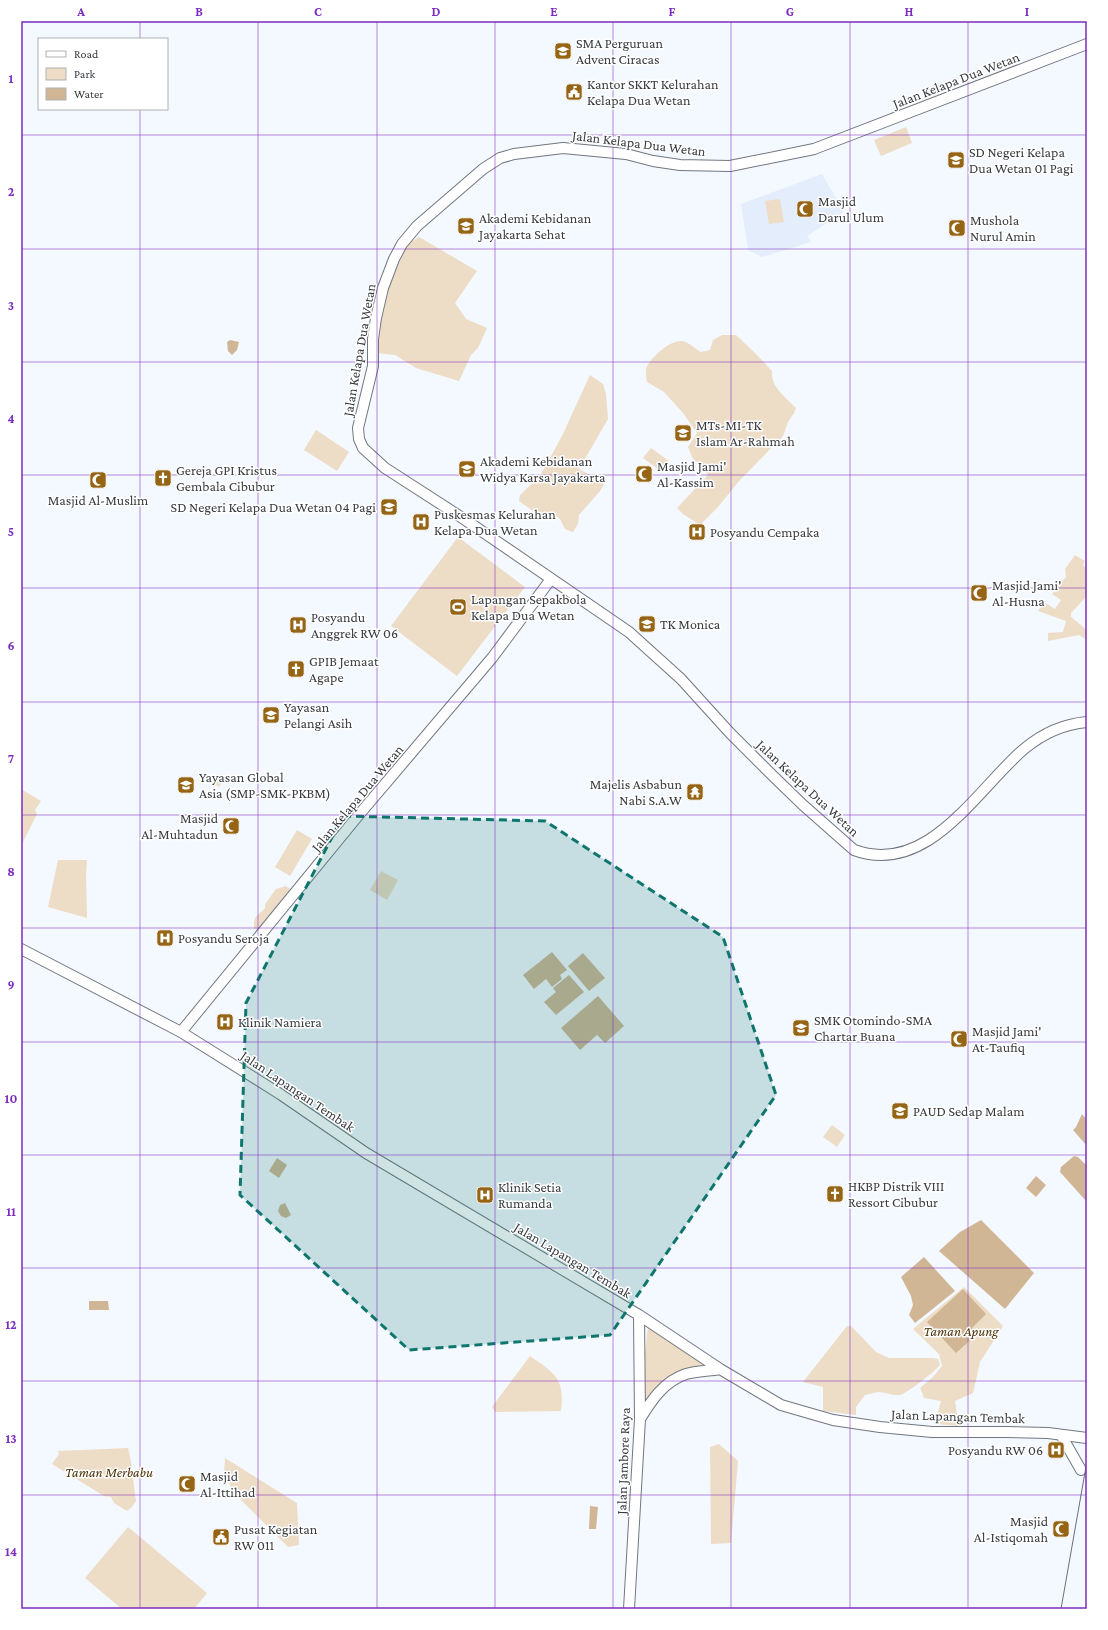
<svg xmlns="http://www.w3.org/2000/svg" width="1108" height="1630" viewBox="0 0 1108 1630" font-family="'Crimson Pro',serif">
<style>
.built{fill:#e4edfb}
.green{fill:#eddcc6}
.water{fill:#d0b695}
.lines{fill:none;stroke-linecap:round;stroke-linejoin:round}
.tertiary-casing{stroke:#717780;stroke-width:12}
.tertiary{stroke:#fff;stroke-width:10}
.tram{stroke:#6d7176;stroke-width:1}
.marked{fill:#0f766e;fill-opacity:0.2;stroke:#0f766e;stroke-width:3;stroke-dasharray:8 5;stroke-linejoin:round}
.grid{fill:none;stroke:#7b2cbf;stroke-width:1;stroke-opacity:0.55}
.labels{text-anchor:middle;stroke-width:3;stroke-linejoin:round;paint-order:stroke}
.poi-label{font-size:14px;fill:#383b3f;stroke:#fff;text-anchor:start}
.street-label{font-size:14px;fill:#383b3f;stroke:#fff}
.park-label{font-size:14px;font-style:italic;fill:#4e3308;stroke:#fff}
.neatline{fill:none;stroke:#7b2cbf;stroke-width:1.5}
.grid-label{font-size:13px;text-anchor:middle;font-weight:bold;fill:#7b2cbf}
</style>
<rect width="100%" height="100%" fill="#f4f8ff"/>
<!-- built -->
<path class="built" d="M 822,174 L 844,212 L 807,236 L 811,242 L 762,257 L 748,250 L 741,204 Z"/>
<!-- green -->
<path class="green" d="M 906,127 L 912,143 L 881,156 L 874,140 Z
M 780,199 L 784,222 L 769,224 L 765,201 Z
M 419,237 L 477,271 L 455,303 L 466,319 L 487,328 L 478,348 L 471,355 L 459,381 L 416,368 L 395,355 L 377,353 L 378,300 L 392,280 L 407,244 Z
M 722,335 L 736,335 L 757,355 L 772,371 C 770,386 786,398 796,408 L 794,413 L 788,422 L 783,436 L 739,481 L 718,507 L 700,525 L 683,514 L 677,508 L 708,475 L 692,457 L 688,447 L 697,433 L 683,413 L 664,392 L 647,382 C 646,377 645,371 647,366 C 653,356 670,340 682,341 C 689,342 695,349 701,352 L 710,350 L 713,340 Z
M 590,375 L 603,384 L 606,394 L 608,419 L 579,469 L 605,483 L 600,491 L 579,515 L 578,524 L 573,532 L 565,529 L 560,519 L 551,512 L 537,514 L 519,501 L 520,495 L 540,476 L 562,436 Z
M 316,430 L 349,452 L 337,471 L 304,450 Z
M 651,448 L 669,461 L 661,471 L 643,458 Z
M 458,537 L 525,587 L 457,676 L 391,626 Z
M 1075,555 L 1085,561 L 1083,565 L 1087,568 L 1087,596 L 1071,613 L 1071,617 L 1087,630 L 1087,640 L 1079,635 L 1048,641 L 1048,633 L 1063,632 L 1066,621 L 1038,611 L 1044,602 L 1055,609 L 1061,600 L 1052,594 L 1066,577 L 1065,569 Z
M 218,774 L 225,777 L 219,787 L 213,783 Z
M 21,789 L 41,801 L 35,810 L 37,814 L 21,846 Z
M 297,830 L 312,839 L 290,876 L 275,867 Z
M 58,860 L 87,860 L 86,876 L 87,918 L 48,907 Z
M 381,871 L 398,880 L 387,900 L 370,890 Z
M 286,886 L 294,892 L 259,932 L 254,928 C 253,915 258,916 265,908 L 265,904 L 276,889 Z
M 832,1125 L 845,1135 L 837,1147 L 823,1137 Z
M 964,1287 L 1003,1326 L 980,1362 L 973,1393 L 955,1401 L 959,1426 L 935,1424 L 941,1401 L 924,1398 L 920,1388 L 933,1377 L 942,1366 L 939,1354 L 913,1329 Z
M 847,1326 L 851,1326 L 876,1352 L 889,1358 L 932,1358 L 938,1359 L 940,1365 C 935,1371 908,1393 900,1395 C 893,1396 885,1392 878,1392 C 873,1393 869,1394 865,1395 L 856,1407 L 856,1415 L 823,1411 L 823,1387 L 803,1382 Z
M 648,1327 L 710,1362 L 687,1370 L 649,1398 L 640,1396 Z
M 530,1356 C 555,1373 565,1379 561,1411 L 495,1412 L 492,1407 Z
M 719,1444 L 738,1461 L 731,1543 L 711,1544 L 710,1447 Z
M 128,1448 C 133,1466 133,1484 136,1501 L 132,1507 L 127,1511 L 114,1503 L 111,1497 L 104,1496 L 52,1464 L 59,1454 L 58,1451 Z
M 225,1458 L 297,1503 L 299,1545 L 288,1547 L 234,1493 L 224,1474 Z
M 128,1527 L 207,1593 L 194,1609 L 122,1609 L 85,1578 Z"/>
<!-- water -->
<path class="water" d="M 230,340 L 239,342 L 237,350 L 232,355 L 228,351 L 227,342 Z
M 552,952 L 567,970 L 560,975 L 562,979 L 552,987 L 546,979 L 534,989 L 523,975 Z
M 583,953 L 605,978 L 589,991 L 568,966 Z
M 569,975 L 584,992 L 556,1015 L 544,1002 L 556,992 L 553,988 Z
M 598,996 L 624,1026 L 605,1043 L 597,1035 L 580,1050 L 561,1028 Z
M 1082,1114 L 1087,1120 L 1087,1146 L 1073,1130 L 1076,1127 Z
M 1074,1156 L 1078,1157 L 1087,1166 L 1087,1202 L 1060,1172 L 1061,1167 Z
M 277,1158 L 287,1165 L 279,1178 L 269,1171 Z
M 1036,1176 L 1046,1185 L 1036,1197 L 1026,1188 Z
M 285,1203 L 291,1215 L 286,1218 L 281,1216 L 278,1211 L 280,1205 Z
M 981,1220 L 1034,1273 L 1005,1309 L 939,1251 L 960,1232 Z
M 924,1257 L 955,1291 L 915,1323 L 909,1315 L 913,1305 L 911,1296 L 901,1277 Z
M 963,1289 L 986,1314 L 972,1328 L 977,1334 L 956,1353 L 927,1322 Z
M 89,1301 L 108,1301 L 109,1310 L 89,1310 Z
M 590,1506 L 598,1507 L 596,1529 L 589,1529 Z"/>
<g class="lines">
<defs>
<path id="tertiary" d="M 1087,44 L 814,149 L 730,166 L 680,165 L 653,161 L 626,154 L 563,148 L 514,154 L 500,158 L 483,169 L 417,226 L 402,244 L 394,259 L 383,288 L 376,318 L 373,339 L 373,366 L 358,428 L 359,439 L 363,448 L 385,468 L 464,519 L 629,632 L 681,679 L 730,733 L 771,774 L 803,805 L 854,850 C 928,877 977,789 1024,749 C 1042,734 1064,724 1087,722
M 21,949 L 181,1032 L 280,1094 L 366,1153 L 639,1315 L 720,1369 L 781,1405 L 833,1420 L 880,1427 L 932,1432 L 1007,1432 L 1048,1433 L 1087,1438
M 181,1032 L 357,817 L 492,658 L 551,579
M 640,1419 C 651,1401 664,1381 686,1374 C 697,1371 709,1371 720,1369
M 1061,1435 L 1081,1470
M 629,1609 L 640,1419 L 639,1315"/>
</defs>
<!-- tertiary casing -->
<use href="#tertiary" class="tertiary-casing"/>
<!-- tertiary -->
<use href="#tertiary" class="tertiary"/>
<!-- tram -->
<path class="tram" d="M 1061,1609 L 1087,1461"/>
</g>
<!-- marked area -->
<path class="marked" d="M 343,816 L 545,821 L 723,937 L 776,1095 L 610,1335 L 409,1350 L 240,1195 L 246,1003 Z"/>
<!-- grid -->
<path class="grid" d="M 140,21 L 140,39M 258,21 L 258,1609M 377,21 L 377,1609M 495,21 L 495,1609M 613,21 L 613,1609M 731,21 L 731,1609M 850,21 L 850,1609M 968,21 L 968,1609M 140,109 L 140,1609M 21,135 L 1087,135M 21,249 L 1087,249M 21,362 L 1087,362M 21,475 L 1087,475M 21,588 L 1087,588M 21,702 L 1087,702M 21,815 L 1087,815M 21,928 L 1087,928M 21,1042 L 1087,1042M 21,1155 L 1087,1155M 21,1268 L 1087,1268M 21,1381 L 1087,1381M 21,1495 L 1087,1495"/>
<!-- icons -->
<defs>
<symbol id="school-square" viewBox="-11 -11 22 22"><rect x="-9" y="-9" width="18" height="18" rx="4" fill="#956515" stroke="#fff"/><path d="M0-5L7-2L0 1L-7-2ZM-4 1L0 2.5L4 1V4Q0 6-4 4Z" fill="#fff"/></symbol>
<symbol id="civic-square" viewBox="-11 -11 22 22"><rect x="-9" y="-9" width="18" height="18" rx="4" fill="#956515" stroke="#fff"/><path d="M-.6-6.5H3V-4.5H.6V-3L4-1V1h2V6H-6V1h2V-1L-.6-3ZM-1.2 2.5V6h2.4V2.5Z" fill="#fff"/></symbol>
<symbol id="mosque-square" viewBox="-11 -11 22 22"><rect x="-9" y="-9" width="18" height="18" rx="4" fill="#956515" stroke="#fff"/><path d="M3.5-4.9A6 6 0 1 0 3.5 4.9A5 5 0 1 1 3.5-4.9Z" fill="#fff"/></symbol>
<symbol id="university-square" viewBox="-11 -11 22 22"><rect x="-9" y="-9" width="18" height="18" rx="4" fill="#956515" stroke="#fff"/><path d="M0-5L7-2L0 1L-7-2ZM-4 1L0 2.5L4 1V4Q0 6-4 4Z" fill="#fff"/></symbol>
<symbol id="church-square" viewBox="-11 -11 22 22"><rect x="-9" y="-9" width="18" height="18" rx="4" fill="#956515" stroke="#fff"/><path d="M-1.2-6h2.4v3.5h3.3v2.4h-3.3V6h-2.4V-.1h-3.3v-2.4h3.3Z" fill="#fff"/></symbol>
<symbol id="hospital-square" viewBox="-11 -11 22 22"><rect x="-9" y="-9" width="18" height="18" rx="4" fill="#956515" stroke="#fff"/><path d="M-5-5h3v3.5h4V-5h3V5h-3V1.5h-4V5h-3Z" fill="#fff"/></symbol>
<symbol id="stadium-square" viewBox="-11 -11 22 22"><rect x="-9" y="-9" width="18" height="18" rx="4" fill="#956515" stroke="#fff"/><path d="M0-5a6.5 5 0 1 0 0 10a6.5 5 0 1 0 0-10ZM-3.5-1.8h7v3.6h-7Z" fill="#fff"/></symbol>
<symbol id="temple-square" viewBox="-11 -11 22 22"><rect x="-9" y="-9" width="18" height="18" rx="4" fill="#956515" stroke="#fff"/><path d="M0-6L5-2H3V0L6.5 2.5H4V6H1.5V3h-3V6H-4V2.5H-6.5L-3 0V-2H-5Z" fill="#fff"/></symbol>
</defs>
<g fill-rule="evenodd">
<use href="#school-square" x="553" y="41" width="20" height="20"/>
<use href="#civic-square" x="564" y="82" width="20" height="20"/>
<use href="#school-square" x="946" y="150" width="20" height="20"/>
<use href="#mosque-square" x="795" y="199" width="20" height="20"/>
<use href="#university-square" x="456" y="216" width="20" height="20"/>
<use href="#mosque-square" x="947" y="218" width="20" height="20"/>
<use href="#school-square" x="673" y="423" width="20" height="20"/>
<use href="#university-square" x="457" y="459" width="20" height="20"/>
<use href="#mosque-square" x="634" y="464" width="20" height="20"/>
<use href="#church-square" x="153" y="468" width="20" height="20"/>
<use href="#mosque-square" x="88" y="470" width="20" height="20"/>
<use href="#school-square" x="379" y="497" width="20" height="20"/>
<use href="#hospital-square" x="411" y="512" width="20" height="20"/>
<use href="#hospital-square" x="687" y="522" width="20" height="20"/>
<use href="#mosque-square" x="969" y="583" width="20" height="20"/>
<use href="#stadium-square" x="448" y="597" width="20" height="20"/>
<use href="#school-square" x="637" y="614" width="20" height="20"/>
<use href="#hospital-square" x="288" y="615" width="20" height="20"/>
<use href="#church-square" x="286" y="659" width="20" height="20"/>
<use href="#school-square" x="261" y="705" width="20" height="20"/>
<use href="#school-square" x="176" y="775" width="20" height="20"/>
<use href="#temple-square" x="685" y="782" width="20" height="20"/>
<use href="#mosque-square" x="221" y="816" width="20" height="20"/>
<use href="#hospital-square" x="155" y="928" width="20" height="20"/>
<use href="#hospital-square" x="215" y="1012" width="20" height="20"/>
<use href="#school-square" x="791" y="1018" width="20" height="20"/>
<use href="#mosque-square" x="949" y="1029" width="20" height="20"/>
<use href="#school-square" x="890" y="1101" width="20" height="20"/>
<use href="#church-square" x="825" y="1184" width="20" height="20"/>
<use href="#hospital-square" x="475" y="1185" width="20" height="20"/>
<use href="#hospital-square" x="1046" y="1440" width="20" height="20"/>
<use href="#mosque-square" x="177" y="1474" width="20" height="20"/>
<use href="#mosque-square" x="1051" y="1519" width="20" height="20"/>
<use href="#civic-square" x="211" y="1527" width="20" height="20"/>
</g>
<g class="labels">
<!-- poi labels -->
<g class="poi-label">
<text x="576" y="48">SMA Perguruan<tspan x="576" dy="16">Advent Ciracas</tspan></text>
<text x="587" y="89">Kantor SKKT Kelurahan<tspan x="587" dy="16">Kelapa Dua Wetan</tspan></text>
<text x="969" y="157">SD Negeri Kelapa<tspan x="969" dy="16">Dua Wetan 01 Pagi</tspan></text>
<text x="818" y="206">Masjid<tspan x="818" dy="16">Darul Ulum</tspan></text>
<text x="479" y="223">Akademi Kebidanan<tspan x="479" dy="16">Jayakarta Sehat</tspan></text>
<text x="970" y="225">Mushola<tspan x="970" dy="16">Nurul Amin</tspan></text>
<text x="696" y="430">MTs-MI-TK<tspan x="696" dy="16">Islam Ar-Rahmah</tspan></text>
<text x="480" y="466">Akademi Kebidanan<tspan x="480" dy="16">Widya Karsa Jayakarta</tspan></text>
<text x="657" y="471">Masjid Jami'<tspan x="657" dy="16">Al-Kassim</tspan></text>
<text x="176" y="475">Gereja GPI Kristus<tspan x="176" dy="16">Gembala Cibubur</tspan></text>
<text x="98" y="505" text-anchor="middle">Masjid Al-Muslim</text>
<text x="376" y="512" text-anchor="end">SD Negeri Kelapa Dua Wetan 04 Pagi</text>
<text x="434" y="519">Puskesmas Kelurahan<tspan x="434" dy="16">Kelapa Dua Wetan</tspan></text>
<text x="710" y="537">Posyandu Cempaka</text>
<text x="992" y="590">Masjid Jami'<tspan x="992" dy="16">Al-Husna</tspan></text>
<text x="471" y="604">Lapangan Sepakbola<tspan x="471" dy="16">Kelapa Dua Wetan</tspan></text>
<text x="311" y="622">Posyandu<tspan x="311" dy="16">Anggrek RW 06</tspan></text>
<text x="660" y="629">TK Monica</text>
<text x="309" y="666">GPIB Jemaat<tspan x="309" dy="16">Agape</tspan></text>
<text x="284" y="712">Yayasan<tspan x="284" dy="16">Pelangi Asih</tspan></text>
<text x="199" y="782">Yayasan Global<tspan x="199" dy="16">Asia (SMP-SMK-PKBM)</tspan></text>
<text x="682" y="789" text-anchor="end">Majelis Asbabun<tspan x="682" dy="16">Nabi S.A.W</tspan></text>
<text x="218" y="823" text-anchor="end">Masjid<tspan x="218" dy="16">Al-Muhtadun</tspan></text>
<text x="178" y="943">Posyandu Seroja</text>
<text x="814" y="1025">SMK Otomindo-SMA<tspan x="814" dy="16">Chartar Buana</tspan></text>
<text x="238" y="1027">Klinik Namiera</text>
<text x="972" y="1036">Masjid Jami'<tspan x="972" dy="16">At-Taufiq</tspan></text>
<text x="913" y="1116">PAUD Sedap Malam</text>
<text x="848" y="1191">HKBP Distrik VIII<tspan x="848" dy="16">Ressort Cibubur</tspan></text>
<text x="498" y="1192">Klinik Setia<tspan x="498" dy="16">Rumanda</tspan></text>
<text x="1043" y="1455" text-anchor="end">Posyandu RW 06</text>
<text x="200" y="1481">Masjid<tspan x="200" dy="16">Al-Ittihad</tspan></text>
<text x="1048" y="1526" text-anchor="end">Masjid<tspan x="1048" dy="16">Al-Istiqomah</tspan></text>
<text x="234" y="1534">Pusat Kegiatan<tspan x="234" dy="16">RW 011</tspan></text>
</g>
<!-- street labels -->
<g class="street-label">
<text transform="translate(956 80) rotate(-21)" y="5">Jalan Kelapa Dua Wetan</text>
<text transform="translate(639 143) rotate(7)" y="5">Jalan Kelapa Dua Wetan</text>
<text transform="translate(359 350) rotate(-80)" y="5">Jalan Kelapa Dua Wetan</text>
<text transform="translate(808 788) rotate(43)" y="5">Jalan Kelapa Dua Wetan</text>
<text transform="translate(357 798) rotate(-50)" y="5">Jalan Kelapa Dua Wetan</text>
<text transform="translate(298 1091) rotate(34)" y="5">Jalan Lapangan Tembak</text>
<text transform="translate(573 1260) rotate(31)" y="5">Jalan Lapangan Tembak</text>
<text transform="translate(958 1416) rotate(2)" y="5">Jalan Lapangan Tembak</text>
<text transform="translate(623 1461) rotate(-88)" y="5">Jalan Jambore Raya</text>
</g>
<!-- park labels -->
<g class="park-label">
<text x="961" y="1336">Taman Apung</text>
<text x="109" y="1477">Taman Merbabu</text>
</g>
</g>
<!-- border -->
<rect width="1108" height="1630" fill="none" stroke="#ffffff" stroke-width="44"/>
<!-- legend -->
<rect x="38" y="38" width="130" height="72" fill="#ffffff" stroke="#afb1b2"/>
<rect x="46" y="51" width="20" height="6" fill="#ffffff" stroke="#afb1b2"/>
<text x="74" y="58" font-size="12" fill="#383b3f">Road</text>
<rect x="46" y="68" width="20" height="12" fill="#eddcc6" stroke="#afb1b2"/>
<text x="74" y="78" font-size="12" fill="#383b3f">Park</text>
<rect x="46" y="88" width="20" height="12" fill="#d0b695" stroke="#afb1b2"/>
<text x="74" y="98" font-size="12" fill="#383b3f">Water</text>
<rect x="22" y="22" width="1064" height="1586" class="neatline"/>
<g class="grid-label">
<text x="81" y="16">A</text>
<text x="199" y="16">B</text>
<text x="318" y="16">C</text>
<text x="436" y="16">D</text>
<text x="554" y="16">E</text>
<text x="672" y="16">F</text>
<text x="790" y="16">G</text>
<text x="909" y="16">H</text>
<text x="1027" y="16">I</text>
<text x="11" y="83">1</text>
<text x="11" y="196">2</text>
<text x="11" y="310">3</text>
<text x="11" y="423">4</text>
<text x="11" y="536">5</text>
<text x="11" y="650">6</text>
<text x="11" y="763">7</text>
<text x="11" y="876">8</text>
<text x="11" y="989">9</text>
<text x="11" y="1103">10</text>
<text x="11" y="1216">11</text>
<text x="11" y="1329">12</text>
<text x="11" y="1443">13</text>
<text x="11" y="1556">14</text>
</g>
</svg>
